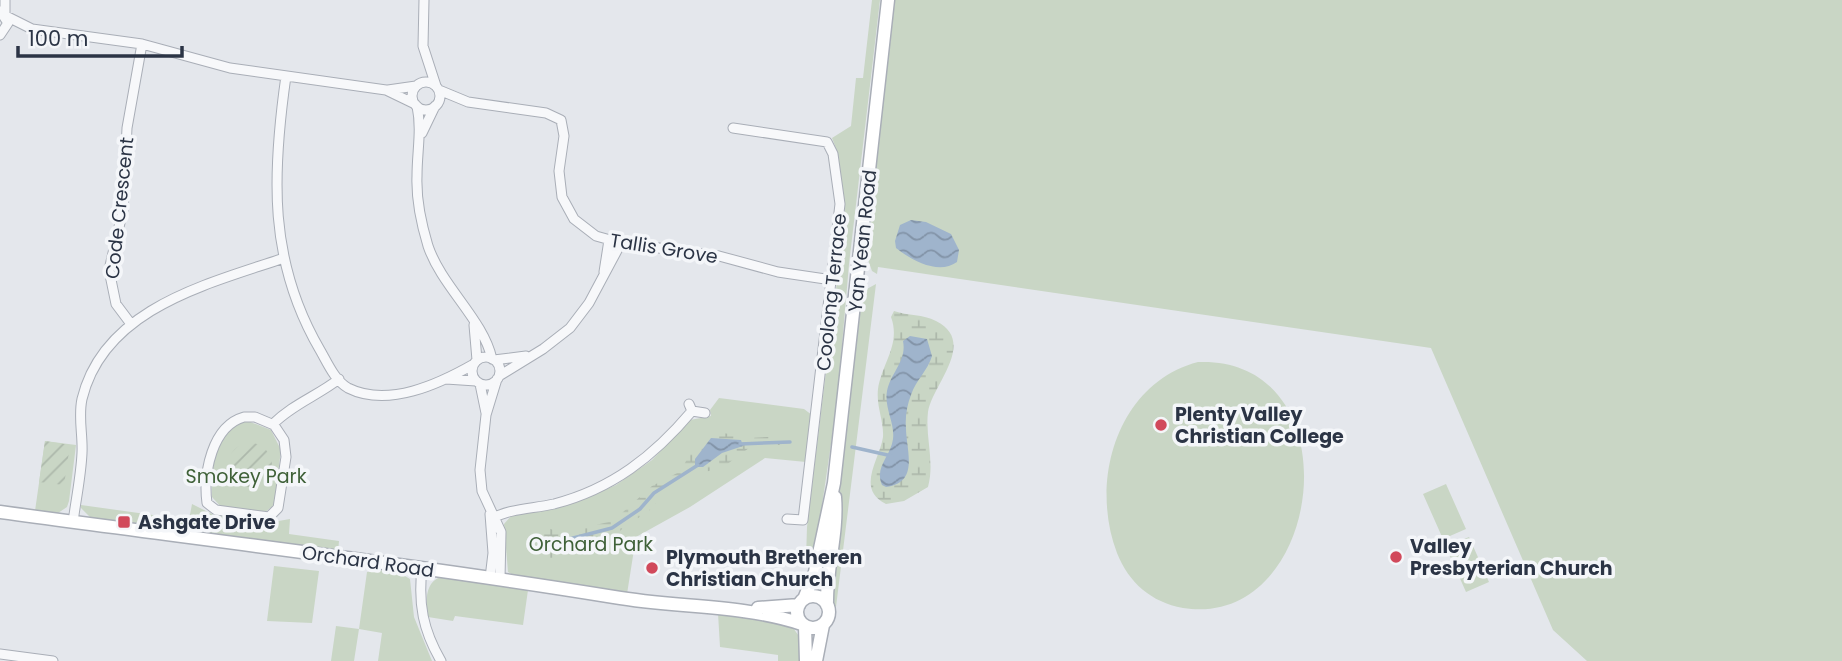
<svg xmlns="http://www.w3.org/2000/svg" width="1842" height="661" viewBox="0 0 1842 661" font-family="Poppins,sans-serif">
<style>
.green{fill:#c9d6c5}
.wetland{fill:url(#wetland-marsh)}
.garden{fill:url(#garden-furrows)}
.water{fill:url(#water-waves)}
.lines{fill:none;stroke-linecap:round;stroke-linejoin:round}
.stream{stroke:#9fb4cc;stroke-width:3.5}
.street-casing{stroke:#a9aeb7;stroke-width:11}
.secondary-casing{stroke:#a9aeb7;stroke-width:15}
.street{stroke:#f7f8fa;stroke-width:9}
.secondary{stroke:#fff;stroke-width:12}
.poi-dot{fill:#d1495b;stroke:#f4f6f9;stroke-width:2.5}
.labels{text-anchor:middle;stroke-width:7;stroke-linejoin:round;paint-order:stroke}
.street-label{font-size:19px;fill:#2b3445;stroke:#f4f6f9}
.poi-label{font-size:19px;font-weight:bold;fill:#2b3445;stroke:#f4f6f9;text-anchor:start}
.park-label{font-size:19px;fill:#3f6138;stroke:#f4f6f9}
</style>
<defs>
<pattern id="wetland-marsh" width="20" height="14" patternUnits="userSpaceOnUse" patternTransform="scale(1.75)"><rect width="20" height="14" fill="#c9d6c5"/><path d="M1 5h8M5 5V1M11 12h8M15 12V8" fill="none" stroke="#adb8ab"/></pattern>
<pattern id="garden-furrows" width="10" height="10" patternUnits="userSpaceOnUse" patternTransform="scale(1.75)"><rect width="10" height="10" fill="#c9d6c5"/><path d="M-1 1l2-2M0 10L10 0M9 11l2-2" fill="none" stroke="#adb8ab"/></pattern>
<pattern id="water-waves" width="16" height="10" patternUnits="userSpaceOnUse" patternTransform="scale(1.75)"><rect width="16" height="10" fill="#9fb4cc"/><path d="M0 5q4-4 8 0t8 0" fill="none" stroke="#8293a7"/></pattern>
</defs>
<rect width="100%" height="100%" fill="#e4e7ec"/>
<!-- green -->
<path class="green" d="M 872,0 L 880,0 L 849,264 L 837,403 L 814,560 L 806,559 L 807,527 L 845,215 L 837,151 L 832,138 L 851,126 L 856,78 L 863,78 Z
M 895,0 L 1842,0 L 1842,661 L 1587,661 L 1553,630 L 1431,348 L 878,267 L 877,274 L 872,271 L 866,254 Z
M 876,284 L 836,607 L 832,603 L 840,480 L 861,306 L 865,290 Z
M 1198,362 C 1357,356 1325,631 1183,608 C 1151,602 1129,583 1117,553 C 1089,480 1118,383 1198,362 Z
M 719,398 L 804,409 L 812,415 L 806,462 L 765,458 L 690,507 L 636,537 L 627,594 L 515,576 L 508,572 L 504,524 L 511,516 L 576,502 L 616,485 L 652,460 L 690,420 L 711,416 L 710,410 Z
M 248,421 L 271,430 L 281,450 L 274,505 L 264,513 L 221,507 L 212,497 C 211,469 214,427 248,421 Z
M 45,441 L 76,445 L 69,501 L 67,507 L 58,513 L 35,511 Z
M 1446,484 L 1466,529 L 1443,539 L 1423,494 Z
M 192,504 L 214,515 L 267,523 L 290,519 L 289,534 L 339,541 L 338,552 L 92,519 L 81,508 L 81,505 L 189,520 Z
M 1469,537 L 1489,582 L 1466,592 L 1446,547 Z
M 274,566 L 319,571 L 312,623 L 267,621 Z
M 378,570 L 398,572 L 410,579 L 414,617 L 432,661 L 378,661 L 382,633 L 359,629 L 354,661 L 331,661 L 336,626 L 359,629 L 367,572 Z
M 440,577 L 528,590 L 523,625 L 455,616 L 453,621 L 428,617 C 426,602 424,584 440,577 Z
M 718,613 L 791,625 L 801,639 L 802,661 L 778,661 L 778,655 L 720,647 Z"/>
<!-- wetland -->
<path class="wetland" d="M 894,311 C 908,316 923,314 936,321 C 978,342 932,385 928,412 C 925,438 935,461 928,487 L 904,501 L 886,504 C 855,489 880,459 883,437 C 884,421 876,406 878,389 C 882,363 901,344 891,317 Z
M 735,430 L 749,438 L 787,436 L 790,445 L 753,445 L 722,468 L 700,473 L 668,490 L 647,513 L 627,524 L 611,540 L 593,542 L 571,557 L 543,558 L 529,551 L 526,539 L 539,535 L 546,527 L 560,533 L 613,521 L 652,486 L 681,471 L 691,451 L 708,435 L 717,432 L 729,434 Z"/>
<!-- garden -->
<path class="garden" d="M 45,441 L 70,445 L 64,485 L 39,482 Z
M228 465a22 22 0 1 1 44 0a22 22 0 1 1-44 0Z"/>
<!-- water -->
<path class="water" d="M 911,220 L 926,222 L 951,234 L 959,250 L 957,262 C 939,275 912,261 896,248 L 895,241 L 900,225 Z
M 910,336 L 927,339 L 932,356 C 928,370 916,380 911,395 C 907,405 905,417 906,428 C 906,450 920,483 886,487 L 882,485 C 874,467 891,456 893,439 C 895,423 884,408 887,391 C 891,372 907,361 903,341 Z
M 711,438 L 741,440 L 743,446 L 722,453 L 703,467 L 695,467 L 695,459 Z"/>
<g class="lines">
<!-- stream -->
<path class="stream" d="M 740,444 L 790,442
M 852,447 L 892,456
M 546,545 L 612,528 L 640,509 L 654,493 L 698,465"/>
<defs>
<path id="street" d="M 5,0 L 5,15
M 424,0 L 423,46 L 436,86
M 0,11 L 8,23 L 0,35
M 6,16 L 32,29 L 142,44 L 230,68 L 386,90 L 415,104
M 286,76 C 272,174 268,261 320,350 C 327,362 335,381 348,388 C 388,408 439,384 474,364
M412 96a14 14 0 1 1 28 0a14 14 0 1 1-28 0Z
M 388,90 L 416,86
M 439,90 L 468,102 L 546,113 L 561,120 L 564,136 L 559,171 L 562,197 L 574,219 L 596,236 L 621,243 L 719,256 L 778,272 L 832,280
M 417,106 C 422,130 417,151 417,176 C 416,200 421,223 428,246 C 442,287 483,319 492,359
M 733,128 L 827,142 L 833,154 L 840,204 L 803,520 L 787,519
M 422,133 L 435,106
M 604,272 L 609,240
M 131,324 L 116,304 L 109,270 L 123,210 L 127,128 L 142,44
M 474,325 L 477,360
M472 371a14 14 0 1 1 28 0a14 14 0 1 1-28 0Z
M 494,360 L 526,356
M 499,376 L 543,349 L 570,328 L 589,303 L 621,243
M 446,379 L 476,381
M 497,379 L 486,415 L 480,470 L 482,491 L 501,532 L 500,579
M 480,384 L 486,413
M 689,404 L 692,411 L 705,413
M 244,417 L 255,417 L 274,425 L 284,440 L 286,457 L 278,508 L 269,517 L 216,510 L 207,503 C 203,473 212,426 244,417 Z
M 273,424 C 293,404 317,396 339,379
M 491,519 C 511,508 532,509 554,504 C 612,489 654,456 692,411
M 73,522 C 76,499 81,476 82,453 C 83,435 78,417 82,399 C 104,308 208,284 284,258
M 422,569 C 418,604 423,630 441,661
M 490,578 L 493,553 L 490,514
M 0,654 L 53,661"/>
<path id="secondary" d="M 0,512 C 205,540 410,564 614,597 C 677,608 741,604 802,624
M797 612a16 16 0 1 1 32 0a16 16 0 1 1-32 0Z
M 804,599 L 815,572 L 834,483 L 888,0
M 827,605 C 826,568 838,534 835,497
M 758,608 L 799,605
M 805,626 L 806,661
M 816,661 L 823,625"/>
</defs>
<!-- street casing -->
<use href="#street" class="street-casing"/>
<!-- secondary casing -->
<use href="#secondary" class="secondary-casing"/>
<!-- street -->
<use href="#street" class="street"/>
<!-- secondary -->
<use href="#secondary" class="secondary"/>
</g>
<!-- markers -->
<g class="poi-dot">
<circle cx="1161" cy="425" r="7"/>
<rect x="117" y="515" width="14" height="14" rx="3.5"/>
<circle cx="1396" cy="557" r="7"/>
<circle cx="652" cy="568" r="7"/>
</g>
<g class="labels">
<!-- street labels -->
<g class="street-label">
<text transform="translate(119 208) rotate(-84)" y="7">Code Crescent</text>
<text transform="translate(862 241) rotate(-84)" y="7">Yan Yean Road</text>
<text transform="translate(664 248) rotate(9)" y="7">Tallis Grove</text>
<text transform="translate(831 292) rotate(-84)" y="7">Coolong Terrace</text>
<text transform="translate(368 561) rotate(8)" y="7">Orchard Road</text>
</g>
<!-- poi labels -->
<g class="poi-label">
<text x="1175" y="421">Plenty Valley<tspan x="1175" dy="22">Christian College</tspan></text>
<text x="138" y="529">Ashgate Drive</text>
<text x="1410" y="553">Valley<tspan x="1410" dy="22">Presbyterian Church</tspan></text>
<text x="666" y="564">Plymouth Bretheren<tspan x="666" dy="22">Christian Church</tspan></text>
</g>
<!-- park labels -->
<g class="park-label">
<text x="246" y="483">Smokey Park</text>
<text x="591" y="551">Orchard Park</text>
</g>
</g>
<!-- scale -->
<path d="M18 46v10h164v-10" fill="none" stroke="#2b3445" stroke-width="3.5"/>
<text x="28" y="46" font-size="21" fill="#2b3445" stroke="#f4f6f9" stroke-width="5" paint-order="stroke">100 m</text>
</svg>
